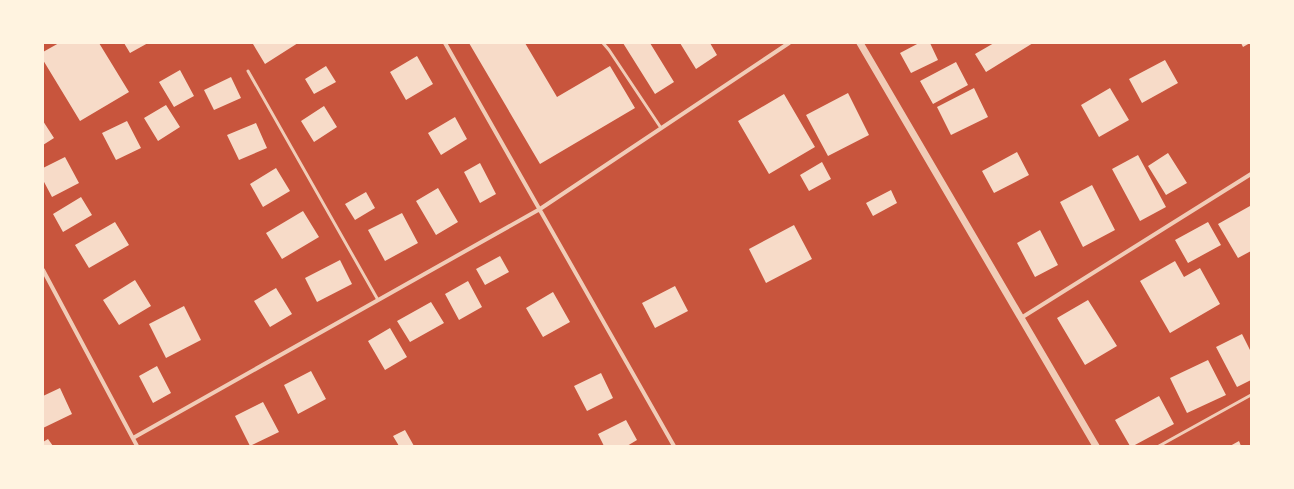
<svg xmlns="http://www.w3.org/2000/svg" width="1294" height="489" viewBox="0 0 1294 489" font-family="Inter,sans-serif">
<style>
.building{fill:#f7dbc8}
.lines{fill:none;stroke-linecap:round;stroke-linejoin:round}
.service{stroke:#f1ccb7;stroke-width:3}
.minor{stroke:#f1ccb7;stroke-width:4}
.tertiary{stroke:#f1ccb7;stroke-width:7}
</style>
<rect width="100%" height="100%" fill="#c8553d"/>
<!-- building -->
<path class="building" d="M 59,43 L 99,43 L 129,92 L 80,121 L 43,60 L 43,52 Z
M 124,43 L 148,43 L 130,53 Z
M 255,43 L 298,43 L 265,64 L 253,44 Z
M 469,43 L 525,43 L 557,97 L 610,66 L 635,108 L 540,164 Z
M 623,43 L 650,43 L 674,82 L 655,94 Z
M 680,43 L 710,43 L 717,55 L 696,69 Z
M 919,43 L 930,43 L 938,60 L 911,73 L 900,53 Z
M 994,43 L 1033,43 L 986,72 L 975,54 Z
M 1241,43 L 1250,43 L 1243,47 Z
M 417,56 L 433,84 L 406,100 L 390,72 Z
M 1165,60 L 1178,83 L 1142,103 L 1129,79 Z
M 956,62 L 968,85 L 933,104 L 920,81 Z
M 326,66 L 336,82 L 314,94 L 305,79 Z
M 180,70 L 194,96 L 174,107 L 159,82 Z
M 231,77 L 241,98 L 214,110 L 204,90 Z
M 974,88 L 988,117 L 951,135 L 937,107 Z
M 1110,88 L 1129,120 L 1099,137 L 1081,105 Z
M 848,93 L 869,135 L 828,156 L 806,115 Z
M 784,94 L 815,147 L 769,174 L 738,121 Z
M 166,105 L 180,127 L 158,141 L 144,118 Z
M 324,106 L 337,127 L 314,142 L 301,121 Z
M 455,117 L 467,139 L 441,155 L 428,133 Z
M 43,121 L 54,138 L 43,145 Z
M 127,121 L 141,148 L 116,160 L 102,133 Z
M 256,123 L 267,148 L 239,160 L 227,135 Z
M 1017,152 L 1029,175 L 994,193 L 982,171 Z
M 1168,153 L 1187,183 L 1166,195 L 1148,166 Z
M 1138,155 L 1166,207 L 1140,221 L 1112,169 Z
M 65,157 L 79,183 L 52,197 L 43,180 L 43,168 Z
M 822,162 L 831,179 L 809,191 L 800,175 Z
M 480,163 L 496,194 L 480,203 L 464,172 Z
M 276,168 L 290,191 L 263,207 L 250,184 Z
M 1092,185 L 1115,230 L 1083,247 L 1060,202 Z
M 438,188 L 458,222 L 436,235 L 416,201 Z
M 891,190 L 897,203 L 873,216 L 866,203 Z
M 366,192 L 375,208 L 355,220 L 345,204 Z
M 81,197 L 92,215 L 63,232 L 53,214 Z
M 1250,206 L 1251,251 L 1238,258 L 1218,224 Z
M 303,211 L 319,237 L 282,259 L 266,233 Z
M 402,213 L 418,243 L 385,261 L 368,230 Z
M 115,222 L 129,245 L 89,268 L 75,245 Z
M 1208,222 L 1221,245 L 1188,263 L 1175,240 Z
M 794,225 L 812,259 L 766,283 L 749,249 Z
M 1040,230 L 1058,265 L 1035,277 L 1017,243 Z
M 500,256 L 509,272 L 485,285 L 476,269 Z
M 340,260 L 352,284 L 317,302 L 305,278 Z
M 1175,261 L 1184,277 L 1200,268 L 1220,304 L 1170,333 L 1140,281 Z
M 135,280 L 151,306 L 119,325 L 103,300 Z
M 468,281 L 482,307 L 459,320 L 445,294 Z
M 675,286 L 688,311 L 655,328 L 642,303 Z
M 276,288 L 292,314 L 270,327 L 254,301 Z
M 553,292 L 570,322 L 543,337 L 526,308 Z
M 1088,300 L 1117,346 L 1085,365 L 1057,318 Z
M 431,302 L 444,323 L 410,342 L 397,321 Z
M 184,306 L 201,340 L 166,358 L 149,324 Z
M 390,328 L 407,357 L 385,370 L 368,341 Z
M 1242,334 L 1251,352 L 1251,380 L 1237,387 L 1216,347 Z
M 1208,360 L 1226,395 L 1187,413 L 1170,378 Z
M 157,366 L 171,393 L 153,403 L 139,376 Z
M 311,371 L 326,399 L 298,414 L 284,385 Z
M 601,373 L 613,398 L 587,411 L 574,386 Z
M 60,388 L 72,414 L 43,428 L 43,396 Z
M 1159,396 L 1174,424 L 1133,446 L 1130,446 L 1115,420 Z
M 263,402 L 279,432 L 250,446 L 235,416 Z
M 626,420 L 637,440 L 627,446 L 604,446 L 598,434 Z
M 405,430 L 414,446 L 399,446 L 393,436 Z
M 48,439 L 53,446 L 43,446 L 43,442 Z
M 1239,441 L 1241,446 L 1230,446 Z"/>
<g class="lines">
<!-- service -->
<path class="service" d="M 603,43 L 609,50 L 661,128
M 248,71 L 378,300
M 1159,446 L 1251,395"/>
<!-- minor -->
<path class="minor" d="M 445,43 L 674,446
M 43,270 L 137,446
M 1021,318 L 1251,174
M 133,438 L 540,209 L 789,43"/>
<!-- tertiary -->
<path class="tertiary" d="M 860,43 L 1096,446"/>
</g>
<!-- border -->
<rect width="1294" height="489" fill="none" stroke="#fff3e0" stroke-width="88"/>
</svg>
